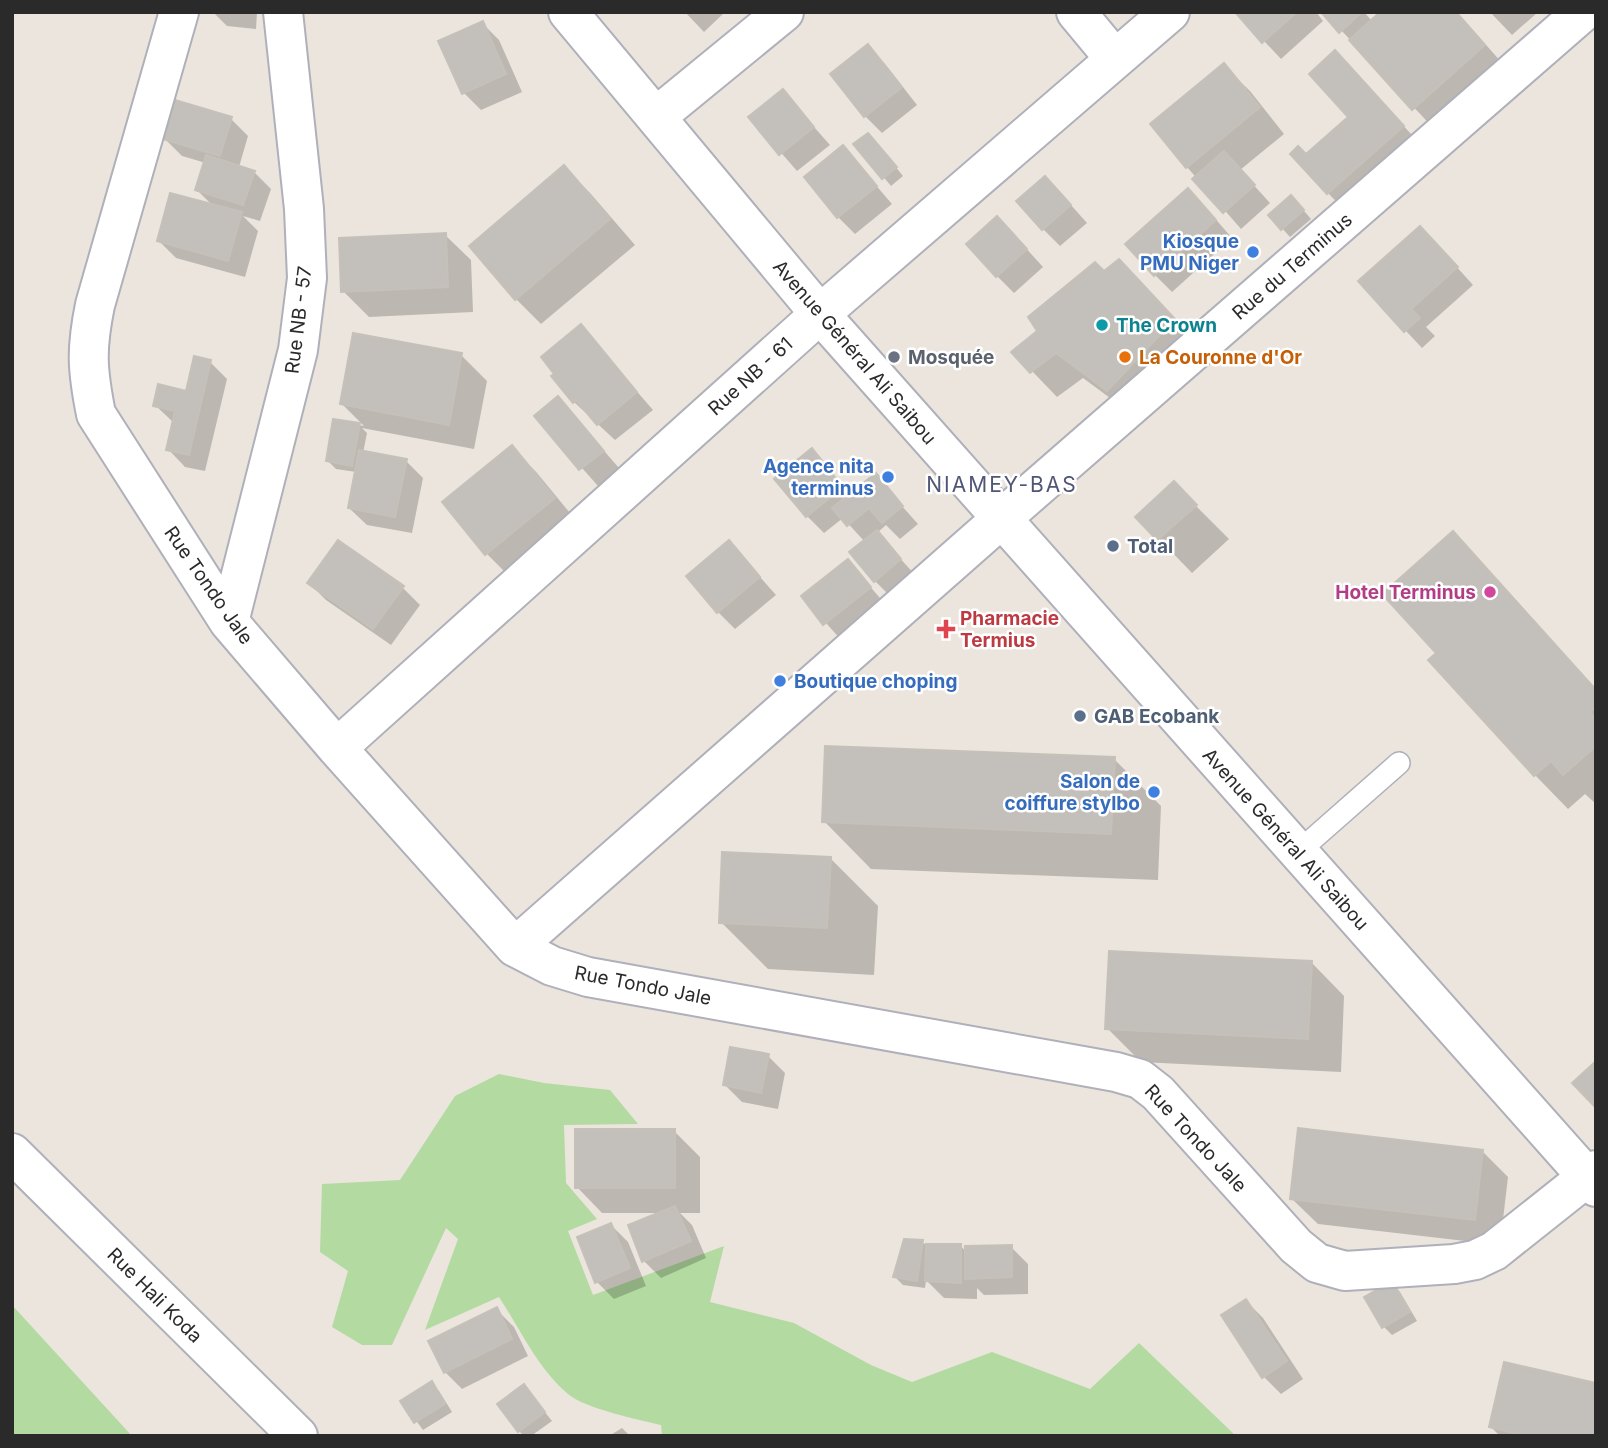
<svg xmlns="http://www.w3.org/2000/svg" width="1608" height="1448" viewBox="0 0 1608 1448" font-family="Inter,sans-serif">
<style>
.green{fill:#b3dba1}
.shadow{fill:#0003}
.building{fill:#c3bfba;stroke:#c6c1b8;stroke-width:2}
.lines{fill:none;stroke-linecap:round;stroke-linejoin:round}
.service-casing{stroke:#afb0b9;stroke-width:24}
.minor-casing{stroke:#afb0b9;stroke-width:42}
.tertiary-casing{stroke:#afb0b9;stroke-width:42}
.service{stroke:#fff;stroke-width:21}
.minor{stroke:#fff;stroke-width:38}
.tertiary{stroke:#fff;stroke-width:38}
.shop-dot{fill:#3f7fe0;stroke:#fff;stroke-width:2.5}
.culture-dot{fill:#0f9aa8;stroke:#fff;stroke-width:2.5}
.worship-dot{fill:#6b7280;stroke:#fff;stroke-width:2.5}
.food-dot{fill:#e8710a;stroke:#fff;stroke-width:2.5}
.service-dot{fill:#5c6f8a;stroke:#fff;stroke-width:2.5}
.hotel-dot{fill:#d1479c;stroke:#fff;stroke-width:2.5}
.health-dot{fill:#e0444e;stroke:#fff;stroke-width:2.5}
.labels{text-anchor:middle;stroke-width:5;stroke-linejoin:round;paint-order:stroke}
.shop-label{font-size:19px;font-weight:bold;fill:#366cbe;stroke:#fff;text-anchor:end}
.street-label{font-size:19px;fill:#2a2a2a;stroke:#fff}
.culture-label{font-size:19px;font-weight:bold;fill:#0d838f;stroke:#fff;text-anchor:start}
.worship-label{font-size:19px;font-weight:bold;fill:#5b616d;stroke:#fff;text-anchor:start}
.food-label{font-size:19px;font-weight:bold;fill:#c56008;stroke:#fff;text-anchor:start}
.service-label{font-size:19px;font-weight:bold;fill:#4e5e75;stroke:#fff;text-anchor:start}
.hotel-label{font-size:19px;font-weight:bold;fill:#b23c85;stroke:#fff;text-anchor:end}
.health-label{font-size:19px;font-weight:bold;fill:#be3a42;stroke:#fff;text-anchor:start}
.neighbourhood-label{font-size:21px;letter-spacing:2px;fill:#505676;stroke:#fff}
</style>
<rect width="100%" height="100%" fill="#ebe5de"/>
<!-- green -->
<path class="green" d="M 499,1074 L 544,1083 L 610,1090 L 638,1124 L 564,1125 L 566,1183 L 597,1219 L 568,1231 L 593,1295 L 724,1246 L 710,1302 L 794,1323 L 871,1365 L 912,1382 L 992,1352 L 1090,1389 L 1139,1343 L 1236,1436 L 662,1436 L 661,1425 C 639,1420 584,1408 568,1394 C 538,1369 520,1329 499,1297 L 425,1330 L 458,1239 L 446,1228 L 392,1345 L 362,1345 L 332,1327 L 348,1271 L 320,1252 L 322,1184 L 400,1180 L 455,1096 Z
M 12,1305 L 132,1436 L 12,1436 Z"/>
<!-- shadow -->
<path class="shadow" d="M 213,12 L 257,12 L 256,29 L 227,26 Z
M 685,12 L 725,12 L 704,32 Z
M 1237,12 L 1316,12 L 1323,21 L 1281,59 Z
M 1324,12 L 1364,12 L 1372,21 L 1382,12 L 1457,12 L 1510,72 L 1439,134 Z
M 1490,12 L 1538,12 L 1512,35 Z
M 482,23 L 499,40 L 522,92 L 481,110 L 464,93 Z
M 868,47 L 885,64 L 917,105 L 882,133 L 865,116 Z
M 1335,53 L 1428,152 L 1353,219 L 1328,193 L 1306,156 L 1350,117 Z
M 1224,66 L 1250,91 L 1284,134 L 1240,170 L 1270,203 L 1241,229 L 1187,167 Z
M 782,91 L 830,145 L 797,171 L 750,117 Z
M 231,119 L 248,136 L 239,167 L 254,172 L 271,189 L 260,221 L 243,216 L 258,231 L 245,277 L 176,258 L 159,241 L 213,206 L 197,190 L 206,163 L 182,156 L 165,139 Z
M 876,143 L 903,176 L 891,186 L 856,144 Z
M 843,147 L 892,204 L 855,234 L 838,217 Z
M 564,167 L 590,193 L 635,245 L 541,324 L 516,299 Z
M 1062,195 L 1087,223 L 1060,246 L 1043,229 Z
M 1299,205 L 1311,219 L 1290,237 L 1270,215 Z
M 1205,207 L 1232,238 L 1172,292 L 1155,275 Z
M 445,235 L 471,260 L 473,312 L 369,317 L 343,291 Z
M 1014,235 L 1043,267 L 1014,293 L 997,276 Z
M 1437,245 L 1473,285 L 1426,327 L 1435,336 L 1422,348 L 1360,282 Z
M 1104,273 L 1144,287 L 1200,346 L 1133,415 L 1083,378 L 1057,397 L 1032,371 Z
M 581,327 L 653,410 L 615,440 L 574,402 Z
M 461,355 L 487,381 L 474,449 L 362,428 L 367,433 L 363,453 L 406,461 L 423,478 L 412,533 L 367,525 L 349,508 L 356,472 L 336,469 L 328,461 L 335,421 L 364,426 L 342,404 Z
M 210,362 L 227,379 L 205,471 L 185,467 L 168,449 L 174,423 L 155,405 L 187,393 Z
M 558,398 L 619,468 L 598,486 L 536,416 Z
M 512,447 L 537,473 L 579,524 L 512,579 L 486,553 Z
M 812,451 L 851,495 L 875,476 L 918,524 L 900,539 L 886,525 L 877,533 L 917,577 L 892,598 L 875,581 L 865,542 L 843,518 L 824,533 L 807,516 Z
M 1174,484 L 1229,539 L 1192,573 L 1138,517 Z
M 1453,534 L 1486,567 L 1596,689 L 1596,804 L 1585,794 L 1568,809 L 1535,775 Z
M 338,542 L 403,588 L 420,605 L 391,645 L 326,600 L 309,583 Z
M 729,542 L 776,595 L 735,629 L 718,612 Z
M 848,561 L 886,605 L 842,641 L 803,597 Z
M 1114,759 L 1161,806 L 1158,880 L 871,869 L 824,821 Z
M 830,858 L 878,906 L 874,975 L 768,969 L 721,922 Z
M 1311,962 L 1344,996 L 1341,1072 L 1141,1062 L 1107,1028 Z
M 768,1056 L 785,1073 L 778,1109 L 742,1102 L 725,1085 Z
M 674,1131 L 700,1157 L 700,1213 L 680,1213 L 692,1225 L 706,1258 L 661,1278 L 644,1261 L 662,1213 L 602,1213 L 577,1187 Z
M 1482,1151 L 1508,1177 L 1500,1245 L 1318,1224 L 1292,1199 Z
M 611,1225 L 628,1242 L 646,1286 L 614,1299 L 597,1282 Z
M 922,1242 L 926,1245 L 961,1246 L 966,1252 L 1011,1247 L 1028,1264 L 1028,1294 L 984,1295 L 977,1288 L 977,1299 L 944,1298 L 926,1280 L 925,1288 L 903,1285 L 895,1277 Z
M 1392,1284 L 1400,1292 L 1417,1321 L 1392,1335 L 1384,1327 Z
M 1246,1301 L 1263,1318 L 1303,1379 L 1281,1394 L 1264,1377 L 1223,1316 Z
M 497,1310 L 514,1327 L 528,1356 L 462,1389 L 445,1372 Z
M 431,1383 L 439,1391 L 452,1412 L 423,1430 L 402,1401 Z
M 524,1386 L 552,1421 L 531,1436 L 524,1436 L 519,1431 Z
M 1491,1427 L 1596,1436 L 1500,1436 Z
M 622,1428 L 630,1436 L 609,1436 Z"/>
<!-- building -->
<path class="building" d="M 1235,12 L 1297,12 L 1262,43 Z
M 1321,12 L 1362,12 L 1339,33 Z
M 1380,12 L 1456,12 L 1485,45 L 1412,110 L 1349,40 Z
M 483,21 L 506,74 L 462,94 L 438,41 Z
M 868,44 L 902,87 L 864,117 L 830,74 Z
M 1335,50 L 1404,126 L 1327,194 L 1290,154 L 1298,146 L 1306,154 L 1348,117 L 1309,74 Z
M 1224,63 L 1260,107 L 1186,168 L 1150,124 Z
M 783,89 L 814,127 L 779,155 L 748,117 Z
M 175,100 L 232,117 L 220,156 L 163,139 Z
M 868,133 L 897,167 L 882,179 L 853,144 Z
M 843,145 L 877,186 L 837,218 L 804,177 Z
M 1224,151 L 1255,185 L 1223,213 L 1192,179 Z
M 206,155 L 255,171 L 243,205 L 195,190 Z
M 564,165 L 610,219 L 515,300 L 469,246 Z
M 1045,176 L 1071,205 L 1042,230 L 1016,201 Z
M 1188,188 L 1216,220 L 1154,276 L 1125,244 Z
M 170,193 L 242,212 L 228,261 L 157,241 Z
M 1291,195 L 1304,210 L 1281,230 L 1268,215 Z
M 997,216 L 1027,249 L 996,277 L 966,244 Z
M 1420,226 L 1458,267 L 1411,309 L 1420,318 L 1404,332 L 1358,281 Z
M 446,233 L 448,287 L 341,292 L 339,238 Z
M 1119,259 L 1175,319 L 1107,391 L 1056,353 L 1030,373 L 1011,352 L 1037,331 L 1028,317 L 1095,262 L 1104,271 Z
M 581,324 L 637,392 L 597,425 L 576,400 L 573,403 L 551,376 L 554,374 L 541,357 Z
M 353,333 L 462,353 L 449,425 L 340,404 Z
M 194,356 L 211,360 L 189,455 L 166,450 L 175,411 L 153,406 L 158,384 L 186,391 Z
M 558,396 L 604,451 L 579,470 L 534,416 Z
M 333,419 L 360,423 L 352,466 L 326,461 Z
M 512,445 L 555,498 L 485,555 L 442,502 Z
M 812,448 L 843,487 L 806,517 L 774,479 Z
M 359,450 L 407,459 L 395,517 L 348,508 Z
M 876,473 L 903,506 L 882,523 L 869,508 L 847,526 L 832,508 Z
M 1174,481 L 1197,505 L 1157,540 L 1135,517 Z
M 877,530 L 901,559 L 874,582 L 849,552 Z
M 1453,531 L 1596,690 L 1596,707 L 1590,712 L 1596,719 L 1596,746 L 1563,775 L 1551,761 L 1534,776 L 1428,660 L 1436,653 L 1382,594 Z
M 338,540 L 404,586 L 373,629 L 307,583 Z
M 729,540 L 760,577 L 717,613 L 686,576 Z
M 848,559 L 871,587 L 823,625 L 801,596 Z
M 825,746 L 1115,757 L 1111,834 L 822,822 Z
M 722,852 L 831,857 L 827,928 L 719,923 Z
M 1109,951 L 1312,961 L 1308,1039 L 1105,1029 Z
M 730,1047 L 769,1054 L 761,1093 L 723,1085 Z
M 1596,1061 L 1596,1108 L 1572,1083 Z
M 1298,1128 L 1483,1150 L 1475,1220 L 1290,1199 Z
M 575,1129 L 675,1129 L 675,1188 L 575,1188 Z
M 675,1206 L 691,1241 L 642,1262 L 628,1225 Z
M 611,1223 L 630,1268 L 595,1283 L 577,1237 Z
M 904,1239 L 923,1240 L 917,1281 L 893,1277 Z
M 926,1244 L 961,1244 L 961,1283 L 925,1281 Z
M 1012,1245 L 1012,1277 L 965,1279 L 965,1246 Z
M 1392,1281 L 1410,1312 L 1382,1328 L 1364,1297 Z
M 1246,1299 L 1287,1361 L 1262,1378 L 1221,1315 Z
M 497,1307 L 512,1339 L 444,1373 L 428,1341 Z
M 1504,1362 L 1596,1383 L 1596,1436 L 1525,1436 L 1489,1427 Z
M 432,1381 L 445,1404 L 414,1423 L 400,1401 Z
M 524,1384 L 545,1412 L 518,1432 L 497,1404 Z"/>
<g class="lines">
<defs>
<path id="service" d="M 1298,852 L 1399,763"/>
<path id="minor" d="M 179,12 L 95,305 C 86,349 87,369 96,414 L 229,622 L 337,748 L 515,947 L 552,966 L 588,977 L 1116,1072 L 1140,1079 L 1158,1093 L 1296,1246 L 1317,1263 L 1345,1271 L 1454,1264 L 1475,1260 L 1494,1251 L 1596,1170
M 1076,12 L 1115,59
M 657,116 L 784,12
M 229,622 L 298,350 L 307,278 L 304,209 L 283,12
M 337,748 L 820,314 L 1170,12
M 515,947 L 1001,519
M 12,1153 L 298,1436"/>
<path id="tertiary" d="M 568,12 L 820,314 L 1596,1187
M 1001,519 L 1583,12"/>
</defs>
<!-- service casing -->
<use href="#service" class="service-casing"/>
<!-- minor casing -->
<use href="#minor" class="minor-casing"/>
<!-- tertiary casing -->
<use href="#tertiary" class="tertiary-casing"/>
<!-- service -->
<use href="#service" class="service"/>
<!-- minor -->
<use href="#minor" class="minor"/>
<!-- tertiary -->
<use href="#tertiary" class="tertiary"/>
</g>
<!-- markers -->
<g class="shop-dot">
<circle cx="1253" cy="252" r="7"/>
<circle cx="888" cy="477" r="7"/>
<circle cx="780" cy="681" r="7"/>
<circle cx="1154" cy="792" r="7"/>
</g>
<circle class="culture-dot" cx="1102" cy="325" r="7"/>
<circle class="worship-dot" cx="894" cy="357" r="7"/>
<circle class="food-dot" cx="1125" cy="357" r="7"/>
<g class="service-dot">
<circle cx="1113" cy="546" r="7"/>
<circle cx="1080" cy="716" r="7"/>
</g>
<circle class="hotel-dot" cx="1490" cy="592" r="7"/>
<path class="health-dot" d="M942.5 618.5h7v7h7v7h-7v7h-7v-7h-7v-7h7z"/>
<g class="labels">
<!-- shop labels -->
<g class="shop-label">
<text x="1239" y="248">Kiosque<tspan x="1239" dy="22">PMU Niger</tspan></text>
<text x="874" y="473">Agence nita<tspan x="874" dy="22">terminus</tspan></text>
<text x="794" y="688" text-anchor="start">Boutique choping</text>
<text x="1140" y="788">Salon de<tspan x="1140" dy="22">coiffure stylbo</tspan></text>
</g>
<!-- street labels -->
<g class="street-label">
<text transform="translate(1292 266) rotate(-41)" y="7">Rue du Terminus</text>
<text transform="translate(298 320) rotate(-83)" y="7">Rue NB - 57</text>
<text transform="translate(855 352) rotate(49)" y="7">Avenue Général Ali Saibou</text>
<text transform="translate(750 376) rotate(-42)" y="7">Rue NB - 61</text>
<text transform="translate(209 585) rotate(55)" y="7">Rue Tondo Jale</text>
<text transform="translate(1286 839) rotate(48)" y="7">Avenue Général Ali Saibou</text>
<text transform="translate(643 985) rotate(11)" y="7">Rue Tondo Jale</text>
<text transform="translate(1196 1138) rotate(47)" y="7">Rue Tondo Jale</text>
<text transform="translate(155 1295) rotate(45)" y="7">Rue Hali Koda</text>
</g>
<!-- culture labels -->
<g class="culture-label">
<text x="1116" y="332">The Crown</text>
</g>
<!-- worship labels -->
<g class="worship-label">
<text x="908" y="364">Mosquée</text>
</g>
<!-- food labels -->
<g class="food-label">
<text x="1139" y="364">La Couronne d'Or</text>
</g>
<!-- service labels -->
<g class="service-label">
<text x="1127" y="553">Total</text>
<text x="1094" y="723">GAB Ecobank</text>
</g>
<!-- hotel labels -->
<g class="hotel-label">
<text x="1476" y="599">Hotel Terminus</text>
</g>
<!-- health labels -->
<g class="health-label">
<text x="960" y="625">Pharmacie<tspan x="960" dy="22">Termius</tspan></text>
</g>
<!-- neighbourhood labels -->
<g class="neighbourhood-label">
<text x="1002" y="492">NIAMEY-BAS</text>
</g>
</g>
<!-- border -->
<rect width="1608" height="1448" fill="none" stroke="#2a2a2a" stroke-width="28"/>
</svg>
